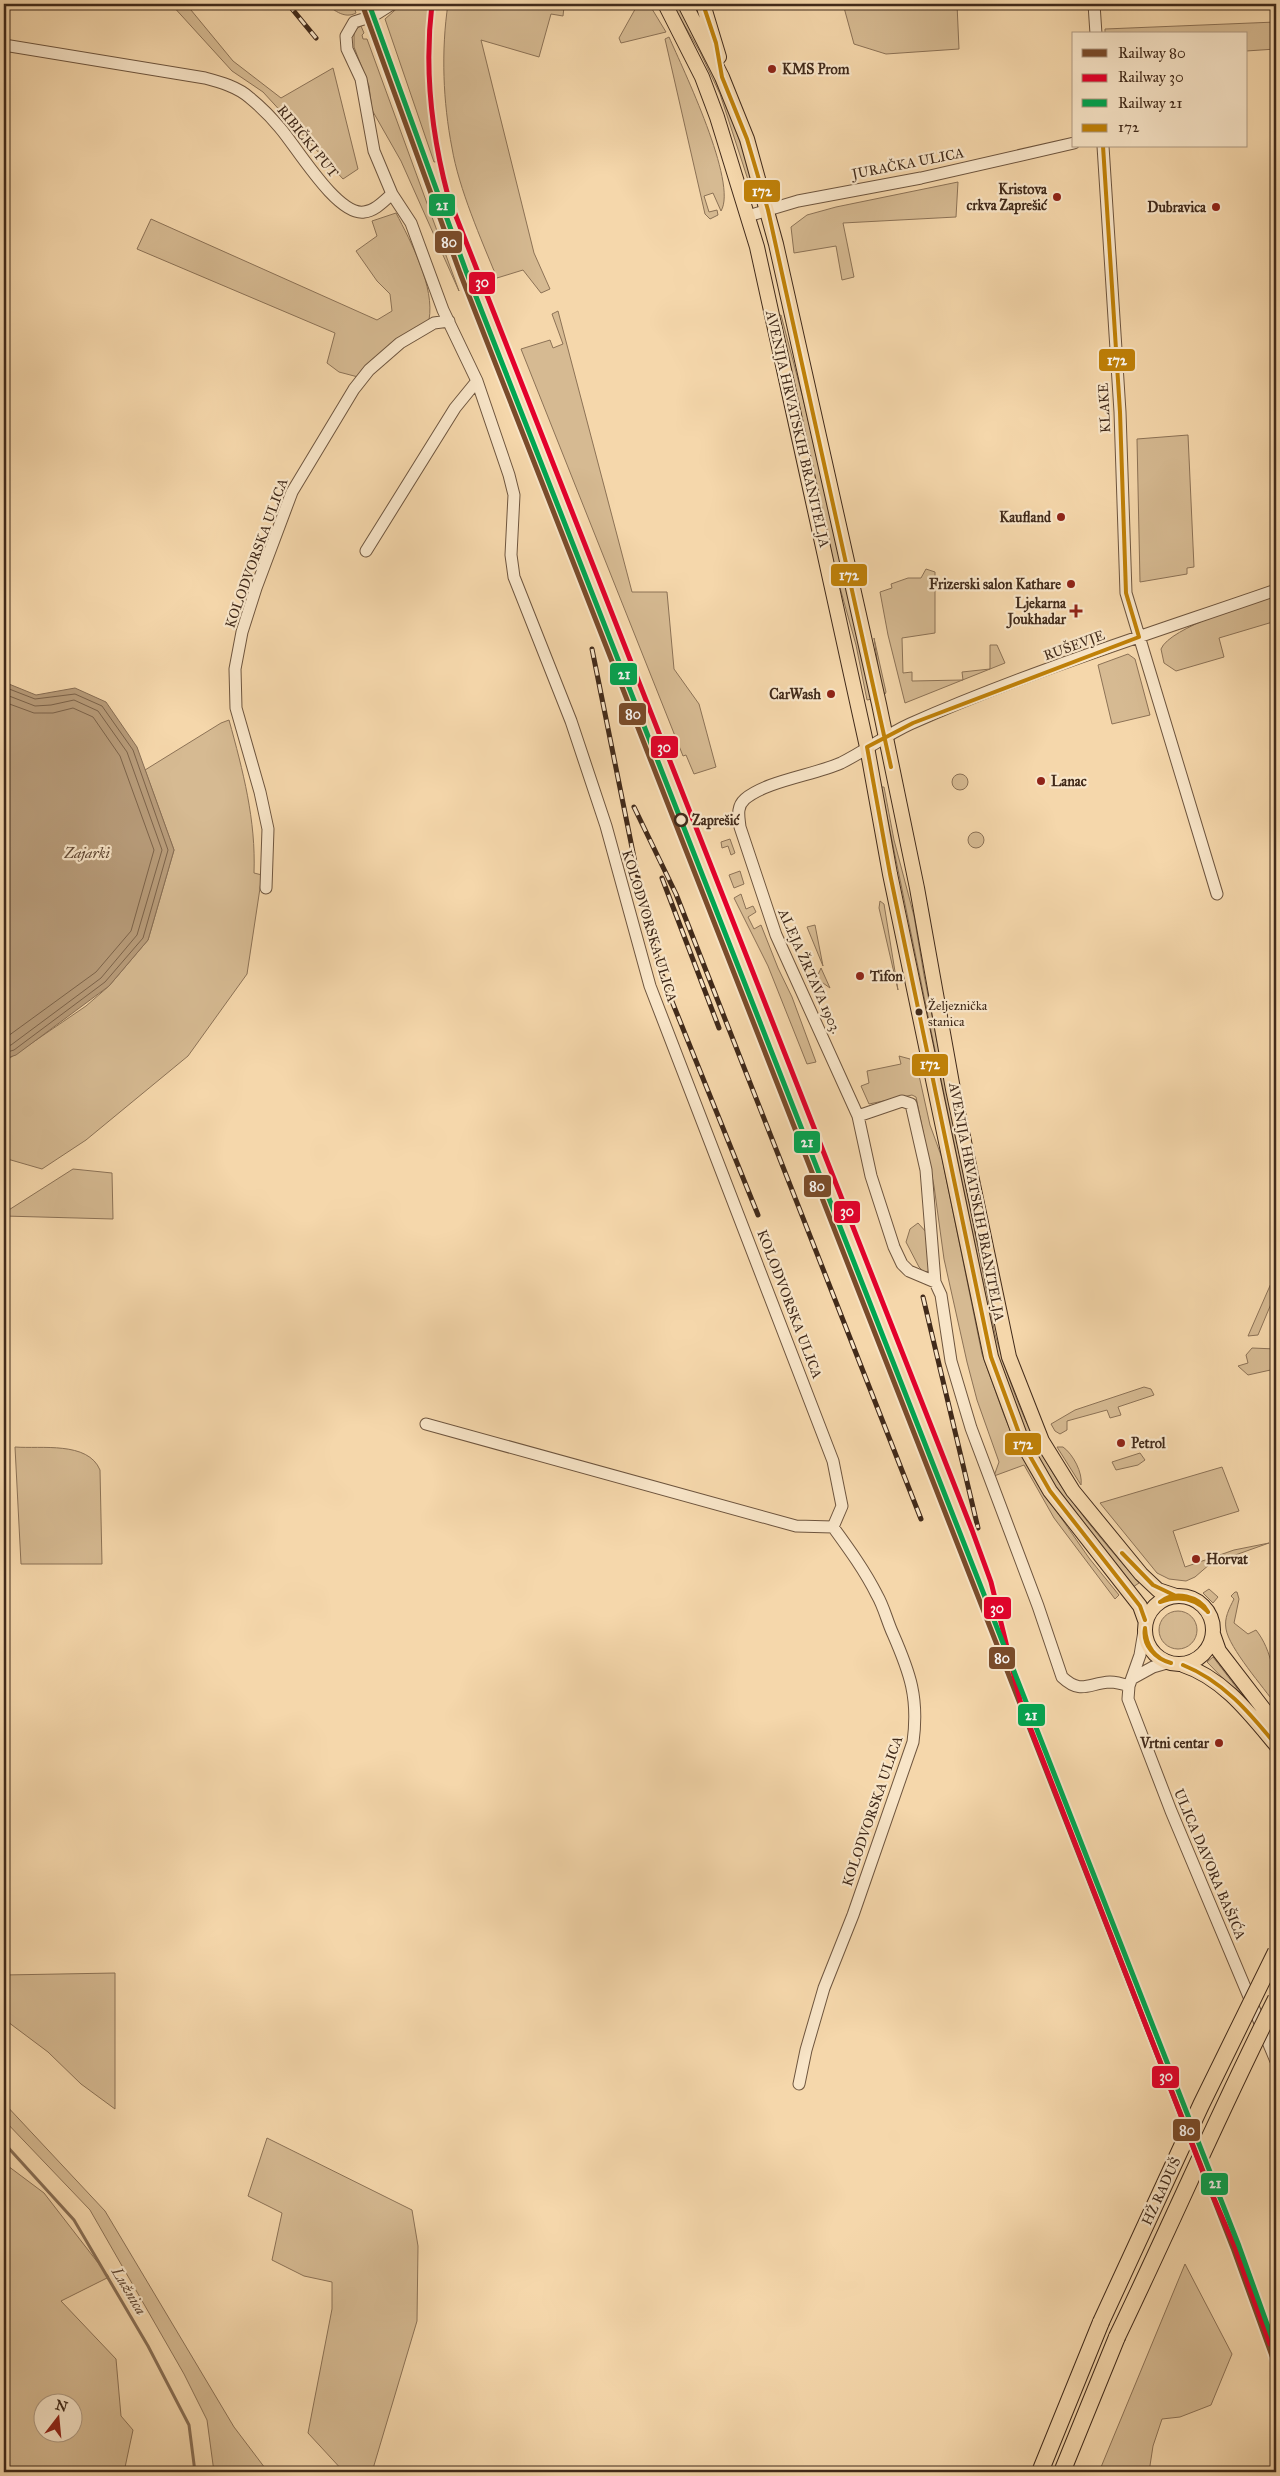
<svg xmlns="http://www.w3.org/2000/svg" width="1280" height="2476" viewBox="0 0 1280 2476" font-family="'IM FELL Great Primer',serif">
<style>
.green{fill:#d6ba92;stroke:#8c7256;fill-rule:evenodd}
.water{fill:#b89c7a;stroke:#886e54}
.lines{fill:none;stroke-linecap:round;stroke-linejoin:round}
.shore{stroke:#7c634a;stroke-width:1}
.stream{stroke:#886e54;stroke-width:3}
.minor-casing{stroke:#6e553e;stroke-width:13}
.major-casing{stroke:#412a1a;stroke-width:16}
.highway-casing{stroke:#412a1a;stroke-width:18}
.minor{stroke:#f8e5c8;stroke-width:11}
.major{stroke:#f5d7ab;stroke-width:14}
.highway{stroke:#f5d7ab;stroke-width:16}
.rail-casing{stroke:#412a1a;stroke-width:5}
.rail{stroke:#f8e5c8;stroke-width:3;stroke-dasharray:9;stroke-linecap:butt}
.highway-bridge-casing{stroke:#412a1a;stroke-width:18;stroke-linecap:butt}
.highway-bridge{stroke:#f5d7ab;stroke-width:16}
.bus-1-casing{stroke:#f8e5c8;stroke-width:8}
.bus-1{stroke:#c08108;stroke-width:4}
.rail-1-casing{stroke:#f8e5c8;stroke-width:9}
.rail-2-casing{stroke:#f8e5c8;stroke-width:9}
.rail-3-casing{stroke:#f8e5c8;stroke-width:9}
.rail-1{stroke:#7a4b2a;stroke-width:5}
.rail-2{stroke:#e4002b;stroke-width:5}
.rail-3{stroke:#00a651;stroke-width:5}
.poi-dot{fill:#8f2418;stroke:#f8e5c8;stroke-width:2}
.stop-dot{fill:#f8e5c8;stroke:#412a1a;stroke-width:2.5}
.bus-dot{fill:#412a1a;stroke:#f8e5c8;stroke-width:2}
.labels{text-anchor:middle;stroke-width:4.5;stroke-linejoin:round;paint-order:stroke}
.bus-label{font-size:13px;fill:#412a1a;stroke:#f8e5c8;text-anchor:start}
.poi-label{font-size:14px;font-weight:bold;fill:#412a1a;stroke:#f8e5c8;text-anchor:end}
.street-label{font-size:14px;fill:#412a1a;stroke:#f8e5c8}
.stop-label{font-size:14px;font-weight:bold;fill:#412a1a;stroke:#f8e5c8;text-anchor:start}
.water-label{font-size:15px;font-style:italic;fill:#5f4632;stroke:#f8e5c8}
.line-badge{stroke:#f8e5c8;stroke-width:2}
.badge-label{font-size:14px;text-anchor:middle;font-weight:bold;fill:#fff}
</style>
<rect width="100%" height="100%" fill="#f5d7ab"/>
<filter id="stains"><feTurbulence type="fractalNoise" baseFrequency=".004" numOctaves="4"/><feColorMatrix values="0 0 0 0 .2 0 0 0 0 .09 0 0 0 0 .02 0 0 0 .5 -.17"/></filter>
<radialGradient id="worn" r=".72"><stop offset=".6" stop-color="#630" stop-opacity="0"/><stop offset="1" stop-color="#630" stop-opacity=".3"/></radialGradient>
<!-- green -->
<path class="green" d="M 171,4 L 186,4 L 233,61 L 281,98 L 333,68 L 358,169 L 343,179 L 263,92 L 232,71 Z
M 326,4 L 353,4 L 356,13 C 345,19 335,11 326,4 Z
M 402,4 L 432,4 C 423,55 425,112 440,161 L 434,162 L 385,19 Z
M 448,4 L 573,4 L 564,7 L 563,16 L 551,14 L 539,57 L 481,40 L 534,253 L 550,289 L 541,293 L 523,270 L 497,278 C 481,239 459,189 452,148 C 443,102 441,51 448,4 Z
M 638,4 L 649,4 L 666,32 L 621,43 L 619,38 Z
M 672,4 L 678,4 C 711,61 734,122 755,185 L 753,187 L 750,186 L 720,94 L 700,52 Z
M 843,4 L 957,4 L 959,49 L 886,54 L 854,44 Z
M 1276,22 L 1276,49 L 1246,51 L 1246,34 L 1105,34 L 1105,29 Z
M 361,26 L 364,33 L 362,35 L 363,39 L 367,39 L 459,291 L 401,161 L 372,110 L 369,86 L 354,47 L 354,30 Z
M 669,37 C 683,69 738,183 721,211 L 713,193 L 704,196 L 709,212 L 717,210 L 718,215 L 710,219 L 705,214 L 665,39 Z
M 958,182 L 956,217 L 843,223 L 854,277 L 842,280 L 836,246 L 794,253 L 791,227 L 807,215 L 836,207 Z
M 396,213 C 411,242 435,287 429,320 L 358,377 L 339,372 L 327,363 L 335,333 L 137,249 L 151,219 L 377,320 L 392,311 L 390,294 L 377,281 L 356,251 L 377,236 L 372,221 Z
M 558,311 L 632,592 L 667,592 L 674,669 L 699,704 L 716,767 L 694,774 L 686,755 L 683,756 L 521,349 L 550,340 L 553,348 L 563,344 L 552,314 Z
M 781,315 L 805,406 L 872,699 L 867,700 L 856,645 L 832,559 L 777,316 Z
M 1188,435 L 1194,567 L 1187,568 L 1187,574 L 1140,582 L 1137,439 Z
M 926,569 L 935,572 L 935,633 L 902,638 L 903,673 L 912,672 L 912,681 L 963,680 L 962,672 L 990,669 L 990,645 L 997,645 L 1005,663 L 905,703 L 888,635 L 880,592 L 892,588 L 891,584 L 908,578 L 921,578 Z
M 1276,594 L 1276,621 L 1219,638 L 1224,657 L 1176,671 L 1164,663 L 1161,649 C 1170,627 1252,603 1276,594 Z
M 874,638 L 886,692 L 885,694 L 881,688 Z
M 1128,654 L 1135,659 L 1150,715 L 1112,724 L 1098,665 Z
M 229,720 C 243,771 256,820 254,873 L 262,875 L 247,974 L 188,1056 L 86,1140 L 42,1169 L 4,1158 L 4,1062 L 86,1006 L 109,986 L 148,940 L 174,850 L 145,770 L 221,723 Z
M952 782a8 8 0 1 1 16 0a8 8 0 1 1-16 0Z
M 881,787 L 884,787 L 894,840 L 914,916 L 924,975 L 995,1334 C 1012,1393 1034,1450 1071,1500 C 1092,1529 1116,1556 1139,1583 L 1133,1587 L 1053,1484 L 1019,1419 L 1001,1371 Z
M968 840a8 8 0 1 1 16 0a8 8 0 1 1-16 0Z
M 730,839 L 735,853 L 731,855 L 728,846 L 722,848 L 721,842 Z
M 740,871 L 744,884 L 734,888 L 729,875 Z
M 741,894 L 746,909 L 753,906 L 756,912 L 748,917 L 754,929 L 761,925 L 778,968 L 792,997 L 816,1062 L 807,1064 L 768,966 L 734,898 Z
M 880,901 L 884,904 L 898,990 L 879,908 Z
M 815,925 L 823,966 L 807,927 Z
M 821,968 L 830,988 L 823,983 L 810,987 L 809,985 L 816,979 Z
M 899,1056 L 910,1059 L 918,1071 L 930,1125 L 942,1158 L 982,1354 L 1004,1415 L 1017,1447 L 1039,1486 L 1089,1558 L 1119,1595 L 1115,1599 L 1054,1518 L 1024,1465 L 994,1476 L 999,1462 L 977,1400 L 967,1362 L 944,1259 L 934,1186 L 916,1097 L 912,1095 L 869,1104 L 861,1086 L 869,1083 L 867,1071 L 901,1064 Z
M 73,1169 L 112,1173 L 113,1219 L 4,1216 L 4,1213 Z
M 918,1223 L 927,1233 L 930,1271 L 924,1272 L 919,1267 L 906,1242 L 910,1229 Z
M 1276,1272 L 1276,1292 L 1258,1335 L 1248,1336 Z
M 1252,1348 L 1276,1349 L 1276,1371 L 1275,1369 L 1248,1375 L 1238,1366 L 1248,1363 L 1246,1355 Z
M 1144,1387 L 1151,1389 L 1154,1395 L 1118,1407 L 1121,1415 L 1110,1418 L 1107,1410 L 1067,1421 L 1067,1430 L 1060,1434 L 1055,1431 L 1051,1424 L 1075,1410 Z
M 15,1447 C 41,1449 88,1441 100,1470 L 102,1564 L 21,1564 Z
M 1057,1447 L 1063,1447 C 1073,1454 1083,1473 1081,1485 Z
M 1140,1453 L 1145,1460 L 1138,1465 L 1116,1470 L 1112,1462 Z
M 1222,1467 L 1239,1511 L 1173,1531 L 1185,1567 L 1234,1550 L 1269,1543 L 1210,1564 L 1195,1577 L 1186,1581 L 1169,1579 L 1157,1573 L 1100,1503 Z
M 1209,1589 L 1218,1597 L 1213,1603 L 1203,1593 Z
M 1235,1592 L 1237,1592 L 1239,1599 L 1234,1623 L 1248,1634 L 1256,1630 C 1272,1650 1276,1680 1276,1705 C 1264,1688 1229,1648 1226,1629 C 1224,1618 1229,1609 1234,1599 L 1231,1596 Z
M1159 1630a19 19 0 1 1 38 0a19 19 0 1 1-38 0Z
M 1213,1657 L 1243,1696 L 1242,1698 L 1207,1662 Z
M 115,1973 L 115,2109 L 81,2084 L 48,2052 L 4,2019 L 4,1975 Z
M 4,2103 L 105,2211 L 234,2427 L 268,2472 L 214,2472 L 207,2420 L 184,2374 L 90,2210 L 4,2120 Z
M 267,2138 L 412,2210 L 418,2246 L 417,2321 L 372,2472 L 344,2472 L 308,2433 L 332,2309 L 332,2282 L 304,2276 L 272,2260 L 282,2213 L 248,2196 Z
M 4,2163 L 44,2193 L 109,2277 L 61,2301 L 116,2359 L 121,2416 L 133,2430 L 124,2472 L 4,2472 ZM 42,2404 L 72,2404 L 72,2434 L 42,2434 Z
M 1185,2264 L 1232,2354 L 1211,2405 L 1180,2417 L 1162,2419 L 1153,2446 L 1149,2472 L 1099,2472 Z"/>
<!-- water -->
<path class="water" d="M 4,682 L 36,695 L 75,688 L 106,702 L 137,747 L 174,850 L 148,940 L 109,986 L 16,1055 L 4,1059 Z"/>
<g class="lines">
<!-- shore -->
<path class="shore" d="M 4,687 L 35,699 L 75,694 L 102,706 L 133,750 L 168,850 L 143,938 L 105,982 L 14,1050 L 4,1053
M 4,694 L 35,706 L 51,705 L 74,700 L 98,711 L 127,752 L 162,850 L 137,935 L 101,978 L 11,1045 L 4,1047
M 4,702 L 34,713 L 53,713 L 73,708 L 93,717 L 120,756 L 154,850 L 131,931 L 96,972 L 4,1039"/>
<!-- stream -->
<path class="stream" d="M 4,2143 L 74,2220 L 148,2346 L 189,2425 L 195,2472"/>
<defs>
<path id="minor" d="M 392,4 L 373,16 L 354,22 L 346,36 L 347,49 L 361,79 L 374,151 L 392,194 L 411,223 L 443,310 L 477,381 L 509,475 L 514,495 L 511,555 L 514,577 L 571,721 L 606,826 L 650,986 L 833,1461 L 842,1506 L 833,1527 C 849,1549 865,1571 877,1595 C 884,1607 887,1621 893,1634 C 910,1673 919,1698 913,1742 L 853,1915 L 824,1988 L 806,2050 L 799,2084
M 1094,4 L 1096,34
M 4,45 L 205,78 C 220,82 238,87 250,98 C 261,107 271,117 280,128 C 296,146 337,216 364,212 C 375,211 384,201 392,194
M 1103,146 L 1120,412 L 1126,593 L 1217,894
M 748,216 L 798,201 L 921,178 L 1074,143
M 366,551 L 455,408 L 477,381
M 266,888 L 268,829 L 260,792 L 236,708 L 235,669 L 242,632 L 256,588 L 292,492 L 354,389 L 369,370 L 400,343 L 434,323 L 449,321
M 858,1116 L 902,1101 L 911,1104 L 926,1170 L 935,1282 L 941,1295 L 951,1361 L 971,1428 L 1038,1606 L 1062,1677 C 1081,1695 1089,1683 1110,1682 C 1116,1682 1123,1684 1129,1686
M 935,1282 L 909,1271 L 902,1264 L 894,1247 L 871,1176 L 858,1116 L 776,935 L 740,827 C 739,817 736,807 745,799 C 766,781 814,775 841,763 C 865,751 886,735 910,724 C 1027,672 1155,632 1276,590
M 426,1424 L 796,1526 L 833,1527
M 1144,1631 L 1140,1655 L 1129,1686 L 1128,1699 L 1171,1811 L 1276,2061
M 1133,1678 L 1153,1667 L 1167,1663"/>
<path id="major" d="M 665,4 L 702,77 L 717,117 L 757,247 L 867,747 L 890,874 L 991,1357 L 1023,1444 L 1050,1491 L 1140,1606 L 1145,1620
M 685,4 L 722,77 L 747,139 L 776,244 L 879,704 L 917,888 L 953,1089 L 1009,1357 L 1042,1441 L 1073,1491 L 1141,1574 L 1158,1590 L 1176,1596
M 703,4 L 719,57
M1145 1630a34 34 0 1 1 68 0a34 34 0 1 1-68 0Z
M 1213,1634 L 1219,1651 L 1276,1725
M 1183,1665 C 1223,1678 1250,1714 1276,1745"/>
<path id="highway" d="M 1040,2472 L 1101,2322
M 1062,2472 L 1117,2337"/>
</defs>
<!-- minor casing -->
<use href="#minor" class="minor-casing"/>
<!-- major casing -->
<use href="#major" class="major-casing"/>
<!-- highway casing -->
<use href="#highway" class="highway-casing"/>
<!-- minor -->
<use href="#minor" class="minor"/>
<!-- major -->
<use href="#major" class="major"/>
<!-- highway -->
<use href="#highway" class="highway"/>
<defs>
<path id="rail" d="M 288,4 L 316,38
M 592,649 L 648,927 L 665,984 L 758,1215
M 634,807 L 676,894 L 921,1519
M 662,878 L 719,1028
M 923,1297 L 978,1528"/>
</defs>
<!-- rail casing -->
<use href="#rail" class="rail-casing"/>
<!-- rail -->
<use href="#rail" class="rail"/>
<defs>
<path id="highway-bridge" d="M 1101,2322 L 1201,2105 L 1276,1952
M 1117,2337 C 1171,2225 1220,2110 1276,1999"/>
</defs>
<!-- highway-bridge casing -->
<use href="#highway-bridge" class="highway-bridge-casing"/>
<!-- highway-bridge -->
<use href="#highway-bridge" class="highway-bridge"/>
<defs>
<path id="bus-1" d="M 703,4 L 716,43 L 722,77 L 747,139 L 768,210 L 891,767
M 1103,146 L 1120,412 L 1126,593 L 1139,637 L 913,723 L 867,747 L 890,874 L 991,1357 L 1023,1444 L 1050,1491 L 1140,1606 L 1145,1620
M 1122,1553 L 1153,1585 L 1176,1596
M 1160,1602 C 1175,1590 1200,1596 1208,1612
M 1160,1602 C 1179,1595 1195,1598 1208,1612
M 1145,1628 C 1146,1645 1154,1658 1171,1663
M 1145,1628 C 1142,1645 1155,1659 1171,1663
M 1183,1665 C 1223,1681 1249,1712 1276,1745"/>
</defs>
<!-- bus-1 casing -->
<use href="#bus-1" class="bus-1-casing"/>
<!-- bus-1 -->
<use href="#bus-1" class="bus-1"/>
<defs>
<path id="rail-1" d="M 362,4 L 460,273 L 1233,2248 L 1276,2367"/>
<path id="rail-2" d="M 432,4 C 424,70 431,132 448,196 L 972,1530 L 991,1582 L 1021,1704 L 1206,2180 L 1234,2245 L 1270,2344"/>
<path id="rail-3" d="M 369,4 L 466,271 L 1239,2246 L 1276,2349"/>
</defs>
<!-- rail-1 casing -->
<use href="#rail-1" class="rail-1-casing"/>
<!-- rail-2 casing -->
<use href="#rail-2" class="rail-2-casing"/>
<!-- rail-3 casing -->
<use href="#rail-3" class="rail-3-casing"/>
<!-- rail-1 -->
<use href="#rail-1" class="rail-1"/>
<!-- rail-2 -->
<use href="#rail-2" class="rail-2"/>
<!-- rail-3 -->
<use href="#rail-3" class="rail-3"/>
</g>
<!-- markers -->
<g class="poi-dot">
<circle cx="772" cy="69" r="5"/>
<circle cx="1057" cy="197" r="5"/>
<circle cx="1216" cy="207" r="5"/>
<circle cx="1061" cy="517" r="5"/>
<circle cx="1071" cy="584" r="5"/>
<path d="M1073.5 603.5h5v5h5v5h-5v5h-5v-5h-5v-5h5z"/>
<circle cx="831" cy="694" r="5"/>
<circle cx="1041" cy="781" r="5"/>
<circle cx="860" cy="976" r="5"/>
<circle cx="1121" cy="1443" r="5"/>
<circle cx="1196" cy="1559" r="5"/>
<circle cx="1219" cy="1743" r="5"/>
</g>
<circle class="stop-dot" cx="681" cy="820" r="6"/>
<circle class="bus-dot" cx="919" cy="1012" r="4.5"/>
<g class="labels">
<!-- bus labels -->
<g class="bus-label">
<text x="928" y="1010">Željeznička<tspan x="928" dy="16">stanica</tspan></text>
</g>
<!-- poi labels -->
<g class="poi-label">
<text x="782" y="74" text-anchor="start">KMS Prom</text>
<text x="1047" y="194">Kristova<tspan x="1047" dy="16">crkva Zaprešić</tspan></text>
<text x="1206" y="212">Dubravica</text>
<text x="1051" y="522">Kaufland</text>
<text x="1061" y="589">Frizerski salon Kathare</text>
<text x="1066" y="608">Ljekarna<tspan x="1066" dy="16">Joukhadar</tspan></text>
<text x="821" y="699">CarWash</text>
<text x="1051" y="786" text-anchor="start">Lanac</text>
<text x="870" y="981" text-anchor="start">Tifon</text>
<text x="1131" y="1448" text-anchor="start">Petrol</text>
<text x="1206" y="1564" text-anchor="start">Horvat</text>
<text x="1209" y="1748">Vrtni centar</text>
</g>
<!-- street labels -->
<g class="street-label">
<text transform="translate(308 141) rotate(51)" y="5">RIBIČKI PUT</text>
<text transform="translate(908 163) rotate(-11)" y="5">JURAČKA ULICA</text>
<text transform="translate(1104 408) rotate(-93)" y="5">KLAKE</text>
<text transform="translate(798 429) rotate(77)" y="5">AVENIJA HRVATSKIH BRANITELJA</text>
<text transform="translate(256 553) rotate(-70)" y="5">KOLODVORSKA ULICA</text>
<text transform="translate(1074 645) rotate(-20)" y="5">RUŠEVJE</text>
<text transform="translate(650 926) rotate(73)" y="5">KOLODVORSKA ULICA</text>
<text transform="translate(810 971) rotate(66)" y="5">ALEJA ŽRTAVA 1903.</text>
<text transform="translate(977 1202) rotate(79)" y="5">AVENIJA HRVATSKIH BRANITELJA</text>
<text transform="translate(790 1304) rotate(69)" y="5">KOLODVORSKA ULICA</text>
<text transform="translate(872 1811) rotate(-71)" y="5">KOLODVORSKA ULICA</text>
<text transform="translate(1210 1864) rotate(67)" y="5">ULICA DAVORA BAŠIĆA</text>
<text transform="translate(1161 2191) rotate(-65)" y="5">HŽ RADUŠ</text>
</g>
<!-- stop labels -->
<g class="stop-label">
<text x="692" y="825">Zaprešić</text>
</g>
<!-- water labels -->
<g class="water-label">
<text x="87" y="858">Zajarki</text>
<text transform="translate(129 2291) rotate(59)" y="5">Lužnica</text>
</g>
</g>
<g class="line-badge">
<rect x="743" y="179" width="38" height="24" rx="5" fill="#c08108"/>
<rect x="428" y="193" width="28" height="24" rx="5" fill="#00a651"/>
<rect x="434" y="230" width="29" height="24" rx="5" fill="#7a4b2a"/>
<rect x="468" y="271" width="28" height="24" rx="5" fill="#e4002b"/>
<rect x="1098" y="348" width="38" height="24" rx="5" fill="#c08108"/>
<rect x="830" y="563" width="38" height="24" rx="5" fill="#c08108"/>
<rect x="609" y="662" width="29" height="24" rx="5" fill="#00a651"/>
<rect x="618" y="702" width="29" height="24" rx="5" fill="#7a4b2a"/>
<rect x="650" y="735" width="29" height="24" rx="5" fill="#e4002b"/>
<rect x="911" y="1053" width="38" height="24" rx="5" fill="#c08108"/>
<rect x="793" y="1130" width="28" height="24" rx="5" fill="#00a651"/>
<rect x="803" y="1174" width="29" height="24" rx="5" fill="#7a4b2a"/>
<rect x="833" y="1200" width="28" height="24" rx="5" fill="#e4002b"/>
<rect x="1004" y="1432" width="38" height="24" rx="5" fill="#c08108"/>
<rect x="983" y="1596" width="29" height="24" rx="5" fill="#e4002b"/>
<rect x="988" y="1646" width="28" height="24" rx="5" fill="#7a4b2a"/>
<rect x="1017" y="1703" width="29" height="24" rx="5" fill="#00a651"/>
<rect x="1151" y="2065" width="29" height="24" rx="5" fill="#e4002b"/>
<rect x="1172" y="2118" width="29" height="24" rx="5" fill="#7a4b2a"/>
<rect x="1200" y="2172" width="29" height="24" rx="5" fill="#00a651"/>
</g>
<g class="badge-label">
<text x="762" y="196">172</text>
<text x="442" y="210">21</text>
<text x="449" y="247">80</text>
<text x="482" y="287">30</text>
<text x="1117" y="365">172</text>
<text x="849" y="580">172</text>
<text x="624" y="679">21</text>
<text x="633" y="719">80</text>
<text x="664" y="752">30</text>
<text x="930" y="1069">172</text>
<text x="807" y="1147">21</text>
<text x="817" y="1191">80</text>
<text x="847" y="1216">30</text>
<text x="1023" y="1449">172</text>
<text x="997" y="1613">30</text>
<text x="1002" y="1663">80</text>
<text x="1031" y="1720">21</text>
<text x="1166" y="2081">30</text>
<text x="1187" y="2135">80</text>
<text x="1215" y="2188">21</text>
</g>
<!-- margin -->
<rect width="1280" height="2476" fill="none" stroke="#f5d7ab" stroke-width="20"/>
<rect x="5" y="5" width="1270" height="2466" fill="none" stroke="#412a1a" stroke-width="2.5"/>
<rect x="10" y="10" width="1260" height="2456" fill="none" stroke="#412a1a"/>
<!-- legend -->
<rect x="1072" y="32" width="175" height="115" fill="#f8e5c8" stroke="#af9a82"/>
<rect x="1082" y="49" width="25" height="8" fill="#7a4b2a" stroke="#af9a82"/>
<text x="1118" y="58" font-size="15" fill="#412a1a">Railway 80</text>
<rect x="1082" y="74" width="25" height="8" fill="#e4002b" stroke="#af9a82"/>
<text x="1118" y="82" font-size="15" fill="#412a1a">Railway 30</text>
<rect x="1082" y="99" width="25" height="8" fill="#00a651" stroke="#af9a82"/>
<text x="1118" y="108" font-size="15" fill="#412a1a">Railway 21</text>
<rect x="1082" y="124" width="25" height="8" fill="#c08108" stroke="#af9a82"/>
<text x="1118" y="132" font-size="15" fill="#412a1a">172</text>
<!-- north arrow -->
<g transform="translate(58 2418) rotate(16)"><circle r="24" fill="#f8e5c8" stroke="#af9a82"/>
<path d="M0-4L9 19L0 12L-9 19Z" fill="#8f2418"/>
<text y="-8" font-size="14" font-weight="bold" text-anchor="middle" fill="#412a1a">N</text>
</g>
<rect width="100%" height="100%" filter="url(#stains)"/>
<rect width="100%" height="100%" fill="url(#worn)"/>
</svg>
